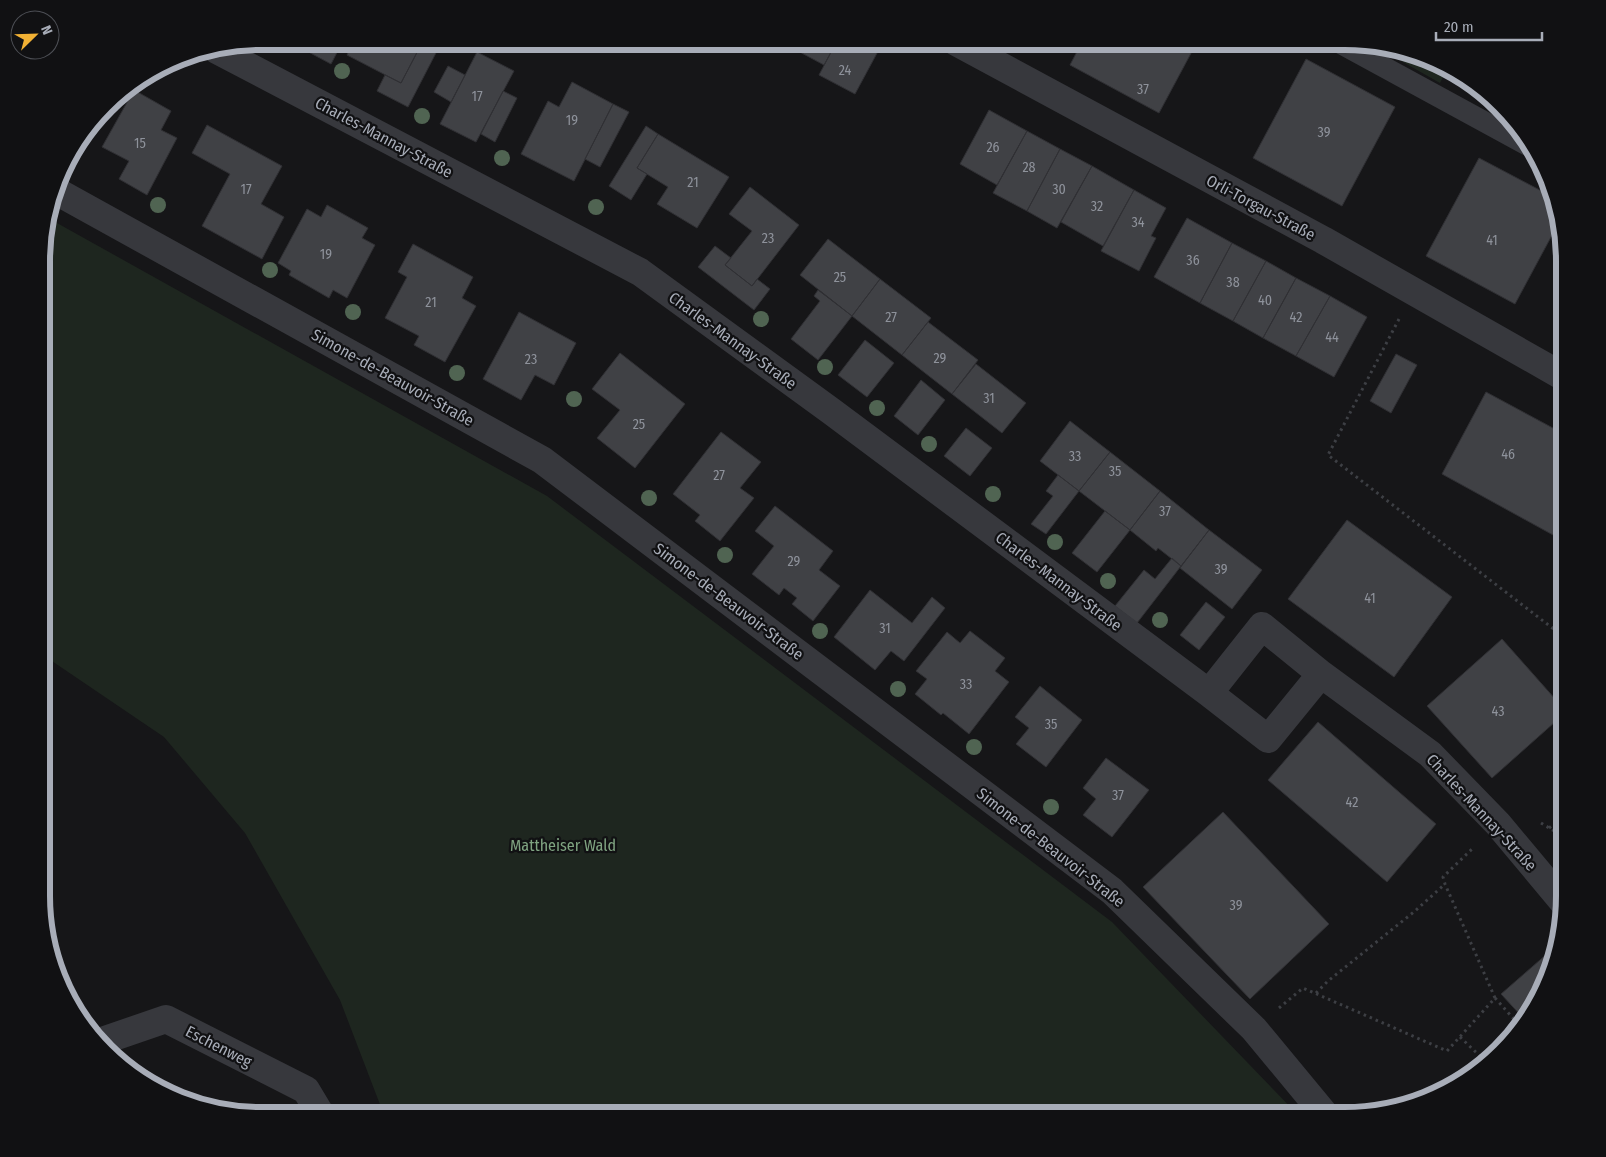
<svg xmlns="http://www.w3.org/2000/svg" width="1606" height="1157" viewBox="0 0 1606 1157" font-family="'Fira Sans Condensed',sans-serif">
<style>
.green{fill:#1e261f}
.building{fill:#404145;stroke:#303034}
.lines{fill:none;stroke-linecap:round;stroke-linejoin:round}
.path{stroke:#3d3f44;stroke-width:3;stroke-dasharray:2.5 4;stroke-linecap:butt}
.lane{stroke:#37383d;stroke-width:21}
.street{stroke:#37383d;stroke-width:28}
.tree{fill:#506452}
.labels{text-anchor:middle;stroke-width:4.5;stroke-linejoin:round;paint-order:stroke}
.number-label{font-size:14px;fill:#8e929b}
.street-label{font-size:16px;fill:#a8adb8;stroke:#111113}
.park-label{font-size:16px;fill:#7fa381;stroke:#111113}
.rim{fill:none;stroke:#a8adb8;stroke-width:6}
</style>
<rect width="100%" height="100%" fill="#161618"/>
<!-- green -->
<path class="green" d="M 1390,49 L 1429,58 L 1447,69 L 1440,83 L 1387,53 Z
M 48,218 L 547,496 L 1112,922 L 1299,1116 L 384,1115 L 340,1000 L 245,833 L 164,737 L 43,655 L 43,233 Z"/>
<!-- building -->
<path class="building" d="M 288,41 L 343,41 L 331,64 Z
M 354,41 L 423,41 L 401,83 L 347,55 Z
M 423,41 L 438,49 L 408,107 L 377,91 L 385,75 L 401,83 Z
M 787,41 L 837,41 L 824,65 L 785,44 Z
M 837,41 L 883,42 L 855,94 L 819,75 Z
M 1082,42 L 1197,42 L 1159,113 L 1070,65 Z
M 477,52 L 514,71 L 476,142 L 440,124 Z
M 1306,59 L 1395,107 L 1342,206 L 1253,158 Z
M 448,66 L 465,75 L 451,102 L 434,92 Z
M 572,82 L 613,104 L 574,181 L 521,154 L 548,101 L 559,107 Z
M 134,90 L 171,111 L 161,130 L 177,138 L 147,195 L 119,179 L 129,161 L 102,147 Z
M 503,91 L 517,98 L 495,142 L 481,134 Z
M 613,104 L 629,112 L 600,167 L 585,159 Z
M 989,110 L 1027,131 L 997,185 L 960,164 Z
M 207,125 L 282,166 L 261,204 L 284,217 L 262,259 L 202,226 L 230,174 L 192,153 Z
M 646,126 L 658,134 L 637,168 L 647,174 L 631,200 L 609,186 Z
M 1027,131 L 1060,149 L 1027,211 L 993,193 Z
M 658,134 L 729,177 L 697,228 L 657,204 L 668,187 L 637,168 Z
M 1060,149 L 1092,166 L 1057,228 L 1027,211 Z
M 1479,158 L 1551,196 L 1558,224 L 1515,304 L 1426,256 Z
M 1092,166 L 1134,190 L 1103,246 L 1061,222 Z
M 750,187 L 799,225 L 752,286 L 725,265 L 752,231 L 729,214 Z
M 1134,190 L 1166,208 L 1151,236 L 1156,238 L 1139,271 L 1101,251 Z
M 327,205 L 368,228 L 362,238 L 375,245 L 347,298 L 333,290 L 329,298 L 289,275 L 291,271 L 278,263 L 307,209 L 321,217 Z
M 1187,218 L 1232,243 L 1200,303 L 1154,277 Z
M 828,239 L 880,279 L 852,316 L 800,275 Z
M 1232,243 L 1266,261 L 1233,321 L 1200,303 Z
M 413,244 L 473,277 L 462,298 L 476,306 L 445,362 L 414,345 L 419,336 L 385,318 L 407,277 L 398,272 Z
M 715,246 L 731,258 L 725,265 L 752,286 L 757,279 L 770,289 L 754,310 L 698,267 Z
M 1266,261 L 1296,278 L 1263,338 L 1233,321 Z
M 1296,278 L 1330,296 L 1296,356 L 1263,338 Z
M 880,279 L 931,318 L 902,355 L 852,316 Z
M 818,290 L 852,316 L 818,360 L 791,339 L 820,301 L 814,296 Z
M 1330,296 L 1367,317 L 1334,377 L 1296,356 Z
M 519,312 L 576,343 L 554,385 L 535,375 L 521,400 L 483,379 Z
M 928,322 L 978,360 L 952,394 L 902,355 Z
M 865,340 L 894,363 L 867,397 L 838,375 Z
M 620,353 L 685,404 L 635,468 L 597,438 L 620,410 L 592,389 Z
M 1396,354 L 1417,365 L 1391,413 L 1370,401 Z
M 976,364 L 1026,403 L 1002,433 L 952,394 Z
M 921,380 L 945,400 L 918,435 L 894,416 Z
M 1486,392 L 1564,434 L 1564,541 L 1442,474 Z
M 1070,421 L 1110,452 L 1079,491 L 1040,461 Z
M 966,428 L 992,448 L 970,476 L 944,456 Z
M 721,432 L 761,462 L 740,488 L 754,498 L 720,541 L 695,521 L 700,515 L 673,494 Z
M 1110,452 L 1160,491 L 1130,530 L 1079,491 Z
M 1058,475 L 1079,491 L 1046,534 L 1031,524 L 1053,496 L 1046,491 Z
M 1160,491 L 1209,530 L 1181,566 L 1158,548 L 1156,551 L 1130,530 Z
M 775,506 L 833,551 L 819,570 L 840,586 L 813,621 L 792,604 L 797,598 L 784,588 L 779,595 L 752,574 L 774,546 L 755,531 Z
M 1105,511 L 1130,530 L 1097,572 L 1072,553 Z
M 1347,520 L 1452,597 L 1394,677 L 1288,599 Z
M 1209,530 L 1262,570 L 1232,609 L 1180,568 Z
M 1172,558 L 1181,566 L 1137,623 L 1115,606 L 1144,570 L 1155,579 Z
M 870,590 L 912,623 L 932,597 L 945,608 L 904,661 L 891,651 L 875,670 L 834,637 Z
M 1206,602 L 1225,617 L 1199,650 L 1180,635 Z
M 970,631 L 1005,658 L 995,671 L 1009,682 L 969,734 L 943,713 L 941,715 L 915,694 L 927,679 L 916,671 L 947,632 L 960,643 Z
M 1502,639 L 1564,709 L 1564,714 L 1492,778 L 1427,706 Z
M 1040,686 L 1082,720 L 1046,767 L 1016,744 L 1029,728 L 1015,717 Z
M 1318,722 L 1436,824 L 1387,882 L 1268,780 Z
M 1106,758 L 1149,790 L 1112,837 L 1083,815 L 1096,799 L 1083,788 Z
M 1223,812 L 1329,924 L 1250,999 L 1143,887 Z
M 1556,946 L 1548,980 L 1525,1020 L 1501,994 Z"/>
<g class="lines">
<!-- path -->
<path class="path" d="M 1399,319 L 1328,455 L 1564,637
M 1541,823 L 1564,837
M 1549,828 L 1564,816
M 1316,993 L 1328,981 L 1415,911 L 1445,884
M 1495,998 L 1521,1027
M 1279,1008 L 1303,988 L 1447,1051 L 1495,998 L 1445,884 L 1443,877 L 1474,847
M 1460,1037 L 1483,1059"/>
<!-- lane -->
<path class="lane" d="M 1338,42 L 1527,145"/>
<!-- street -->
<path class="street" d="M 956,42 L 1323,240 L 1564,377
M 217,50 L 640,272 L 831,411 L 1209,693 L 1268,739 L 1321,674 L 1262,626 L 1209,693
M 56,191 L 542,460 L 1112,891 L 1254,1029 L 1326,1116
M 1321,674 L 1430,754 L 1498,824 L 1564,903
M 102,1041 L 166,1019 L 306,1090 L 321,1115"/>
</g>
<!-- trees -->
<g class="tree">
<circle cx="342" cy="71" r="8"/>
<circle cx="422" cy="116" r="8"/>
<circle cx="502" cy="158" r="8"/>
<circle cx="158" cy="205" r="8"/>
<circle cx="596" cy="207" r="8"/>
<circle cx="270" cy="270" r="8"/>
<circle cx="353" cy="312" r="8"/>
<circle cx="761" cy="319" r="8"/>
<circle cx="825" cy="367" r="8"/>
<circle cx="457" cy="373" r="8"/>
<circle cx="574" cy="399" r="8"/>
<circle cx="877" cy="408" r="8"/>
<circle cx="929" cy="444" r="8"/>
<circle cx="993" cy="494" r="8"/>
<circle cx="649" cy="498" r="8"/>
<circle cx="1055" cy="542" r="8"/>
<circle cx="725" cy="555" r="8"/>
<circle cx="1108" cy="581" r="8"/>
<circle cx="1160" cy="620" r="8"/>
<circle cx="820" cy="631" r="8"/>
<circle cx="898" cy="689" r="8"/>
<circle cx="974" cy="747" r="8"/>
<circle cx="1051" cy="807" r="8"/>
</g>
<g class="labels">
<!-- number labels -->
<g class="number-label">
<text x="845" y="75">24</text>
<text x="1143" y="94">37</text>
<text x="477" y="101">17</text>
<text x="572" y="125">19</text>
<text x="1324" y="137">39</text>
<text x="140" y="148">15</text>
<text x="993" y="152">26</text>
<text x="1029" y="172">28</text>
<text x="693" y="187">21</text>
<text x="246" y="194">17</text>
<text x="1059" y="194">30</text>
<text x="1097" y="211">32</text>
<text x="1138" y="227">34</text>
<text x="768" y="243">23</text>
<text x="1492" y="245">41</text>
<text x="326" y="259">19</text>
<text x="1193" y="265">36</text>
<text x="840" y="282">25</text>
<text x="1233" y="287">38</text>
<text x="1265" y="305">40</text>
<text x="431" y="307">21</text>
<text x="891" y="322">27</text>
<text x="1296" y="322">42</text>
<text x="1332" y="342">44</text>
<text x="940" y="363">29</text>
<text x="531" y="364">23</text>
<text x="989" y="403">31</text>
<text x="639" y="429">25</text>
<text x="1508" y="459">46</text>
<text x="1075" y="461">33</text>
<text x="1115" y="476">35</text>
<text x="719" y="480">27</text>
<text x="1165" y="516">37</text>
<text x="794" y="566">29</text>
<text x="1221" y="574">39</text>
<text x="1370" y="603">41</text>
<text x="885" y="633">31</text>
<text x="966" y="689">33</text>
<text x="1498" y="716">43</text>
<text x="1051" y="729">35</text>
<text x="1118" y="800">37</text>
<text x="1352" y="807">42</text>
<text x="1236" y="910">39</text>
</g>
<!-- street labels -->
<g class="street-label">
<text transform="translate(384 137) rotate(28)" y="6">Charles-Mannay-Straße</text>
<text transform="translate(1261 207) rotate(28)" y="6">Orli-Torgau-Straße</text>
<text transform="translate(733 340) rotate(36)" y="6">Charles-Mannay-Straße</text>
<text transform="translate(393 377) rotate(29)" y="6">Simone-de-Beauvoir-Straße</text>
<text transform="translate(1059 581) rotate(37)" y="6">Charles-Mannay-Straße</text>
<text transform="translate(729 601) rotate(37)" y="6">Simone-de-Beauvoir-Straße</text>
<text transform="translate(1482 812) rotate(47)" y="6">Charles-Mannay-Straße</text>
<text transform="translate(1051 847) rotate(38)" y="6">Simone-de-Beauvoir-Straße</text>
<text transform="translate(219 1046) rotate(27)" y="6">Eschenweg</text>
</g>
<!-- park labels -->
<g class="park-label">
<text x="563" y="851">Mattheiser Wald</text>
</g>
</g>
<!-- crop -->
<path d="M0 0H1606V1157H0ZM261 50H1345A211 211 0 0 1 1556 261V896A211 211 0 0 1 1345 1107H261A211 211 0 0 1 50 896V261A211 211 0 0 1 261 50Z" fill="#111113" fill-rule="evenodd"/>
<path class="rim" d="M261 50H1345A211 211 0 0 1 1556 261V896A211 211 0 0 1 1345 1107H261A211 211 0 0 1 50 896V261A211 211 0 0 1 261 50Z"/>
<!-- north arrow -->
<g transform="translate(35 35) rotate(67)"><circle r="24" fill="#111113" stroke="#4d4f55"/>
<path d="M0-4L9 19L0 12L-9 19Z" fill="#f2b134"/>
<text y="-8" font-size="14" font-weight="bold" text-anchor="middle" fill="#a8adb8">N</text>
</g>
<!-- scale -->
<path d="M1436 32v8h106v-8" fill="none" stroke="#a8adb8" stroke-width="2.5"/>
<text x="1444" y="32" font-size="15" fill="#a8adb8" stroke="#111113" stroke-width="4" paint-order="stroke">20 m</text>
</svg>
